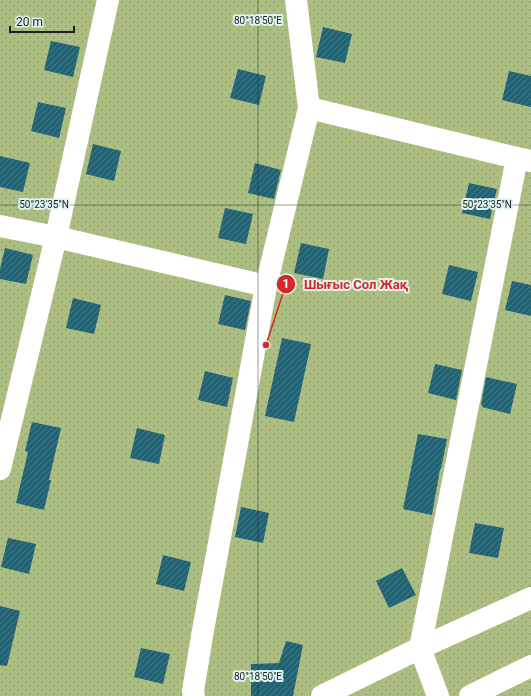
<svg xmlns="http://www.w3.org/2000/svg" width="531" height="696" viewBox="0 0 531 696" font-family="Roboto,sans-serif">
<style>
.grass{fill:url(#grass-dots)}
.building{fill:url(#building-hatch)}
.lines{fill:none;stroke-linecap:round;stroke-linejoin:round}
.minor{stroke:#fff;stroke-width:22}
.tertiary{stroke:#fff;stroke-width:22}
.ticks{fill:none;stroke:#1a2120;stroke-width:1;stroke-opacity:0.45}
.ticks-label{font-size:10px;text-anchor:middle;fill:#1a2120;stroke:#dff3f0;stroke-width:4;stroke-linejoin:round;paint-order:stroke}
.leader{fill:none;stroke:#d62828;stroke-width:1.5}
.callout-dot{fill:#d62828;stroke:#dff3f0;stroke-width:1.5}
.mark-label{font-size:12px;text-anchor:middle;font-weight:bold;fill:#fff}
.callout-label{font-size:13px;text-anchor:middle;font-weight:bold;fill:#d62828;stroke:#dff3f0;stroke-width:4;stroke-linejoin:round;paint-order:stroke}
</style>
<defs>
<pattern id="grass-dots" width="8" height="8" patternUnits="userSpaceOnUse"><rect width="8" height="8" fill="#acbe81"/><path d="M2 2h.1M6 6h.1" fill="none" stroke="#93a36f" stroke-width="1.8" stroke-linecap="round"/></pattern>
<pattern id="building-hatch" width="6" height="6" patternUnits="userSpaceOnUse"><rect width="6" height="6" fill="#236273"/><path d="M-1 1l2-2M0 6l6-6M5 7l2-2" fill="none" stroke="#497885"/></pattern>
</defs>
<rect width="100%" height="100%" fill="#d1e6e3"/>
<!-- grass -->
<path class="grass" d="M 0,0 L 531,0 L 531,696 L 0,696 Z"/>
<!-- building -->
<path class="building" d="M 323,27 L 352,34 L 345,63 L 316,57 Z
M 51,41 L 80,47 L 73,77 L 44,70 Z
M 238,69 L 266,76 L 259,105 L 230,98 Z
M 509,71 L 531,76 L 531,107 L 502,100 Z
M 38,102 L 66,108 L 59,138 L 31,131 Z
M 93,144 L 121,151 L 114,181 L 86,174 Z
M 0,156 L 30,163 L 23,192 L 0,187 Z
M 255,163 L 281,170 L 274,199 L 248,193 Z
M 469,183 L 497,189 L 490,219 L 462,213 Z
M 225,208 L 253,214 L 246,244 L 218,238 Z
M 301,243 L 329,249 L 323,279 L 294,273 Z
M 5,248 L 33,255 L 26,284 L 0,279 L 0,269 Z
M 449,265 L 478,272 L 471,301 L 442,294 Z
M 512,281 L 531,285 L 531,316 L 505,310 Z
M 225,295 L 251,301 L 245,330 L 218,324 Z
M 73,298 L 101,305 L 94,334 L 66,328 Z
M 282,338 L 311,344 L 294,422 L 265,416 Z
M 435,364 L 462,370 L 456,400 L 428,393 Z
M 205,371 L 233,378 L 227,407 L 198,400 Z
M 486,377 L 517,384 L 510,414 L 482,407 L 482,405 L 481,405 Z
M 32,422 L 61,428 L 49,480 L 51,480 L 44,510 L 16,503 L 28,452 L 25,451 Z
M 137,428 L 165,435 L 159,464 L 130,458 Z
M 418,434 L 447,439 L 441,469 L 440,469 L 432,515 L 403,509 Z
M 241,507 L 269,513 L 263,543 L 235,537 Z
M 475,523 L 504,528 L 498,558 L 469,553 Z
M 8,538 L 36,544 L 29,574 L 1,567 Z
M 163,555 L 191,562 L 184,591 L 156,584 Z
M 402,568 L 416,595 L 389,608 L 376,581 Z
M 0,606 L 20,611 L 7,666 L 0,665 Z
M 286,641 L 303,645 L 293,696 L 251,696 L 251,664 L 279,663 Z
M 141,648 L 170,654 L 163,684 L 134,677 Z"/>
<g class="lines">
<!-- minor -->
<path class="minor" d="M 309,108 L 517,158
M 0,226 L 56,237 L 266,286
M 0,469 L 56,237 L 108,0
M 194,696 L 193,691 L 202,636 L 266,286 L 309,108 L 296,0
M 322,696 L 420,648 L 531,598
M 438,696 L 420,648 L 517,158 L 531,161"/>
<!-- tertiary -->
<path class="tertiary" d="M 470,696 L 531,666"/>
</g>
<!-- ticks -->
<path class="ticks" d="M 258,0 L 258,696M 0,205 L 531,205"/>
<g class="ticks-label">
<text x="258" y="24">80°18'50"E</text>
<text x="44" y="208">50°23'35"N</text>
<text x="487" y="208">50°23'35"N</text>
<text x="258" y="680">80°18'50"E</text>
</g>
<!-- callouts -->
<path class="leader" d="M266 345L286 284"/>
<g class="callout-dot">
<circle cx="266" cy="345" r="4"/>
<circle cx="286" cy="284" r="10"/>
</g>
<g class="mark-label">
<text x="286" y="288">1</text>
</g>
<g class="callout-label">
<text x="356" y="289">Шығыс Сол Жақ</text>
</g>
<!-- scale -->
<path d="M10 26v6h64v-6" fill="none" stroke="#1a2120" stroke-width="2"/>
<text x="16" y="26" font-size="12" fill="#1a2120" stroke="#dff3f0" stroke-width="3" paint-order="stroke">20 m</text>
</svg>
